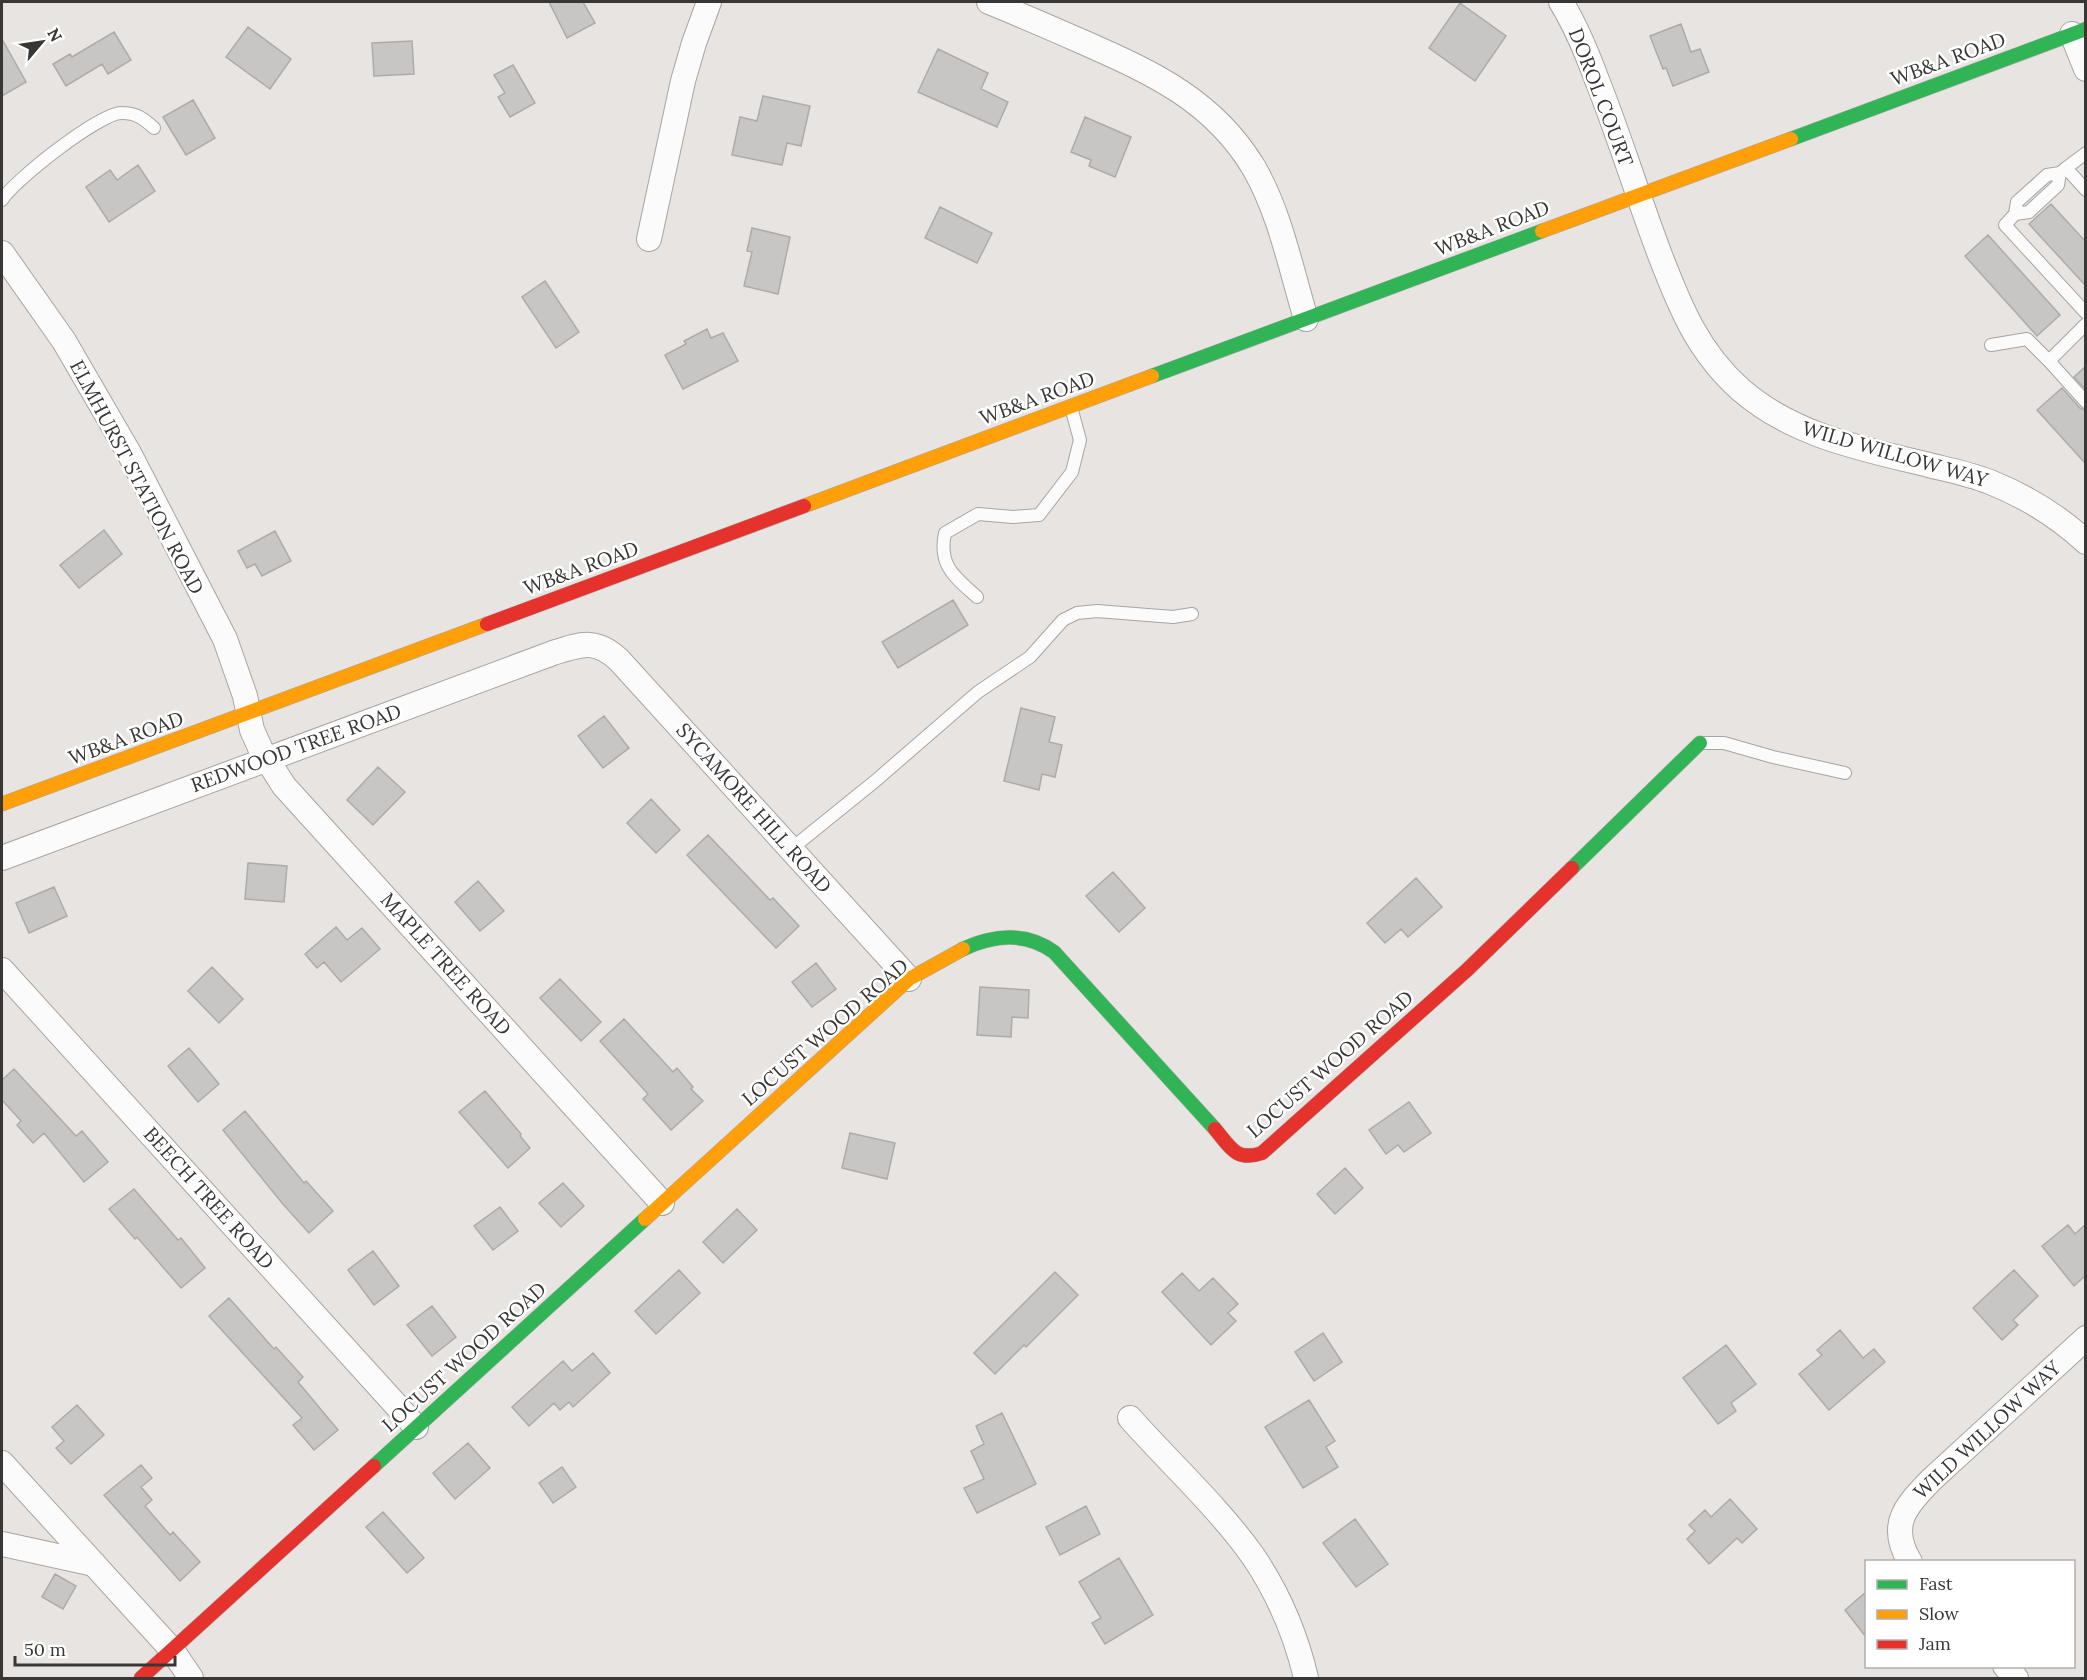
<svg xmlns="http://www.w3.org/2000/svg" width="2087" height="1680" viewBox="0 0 2087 1680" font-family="Lora,serif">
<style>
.building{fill:#c8c6c5;stroke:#adabaa;stroke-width:1.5}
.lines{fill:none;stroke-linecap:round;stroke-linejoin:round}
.lane-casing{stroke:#a7a5a3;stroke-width:14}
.street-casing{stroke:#a7a5a3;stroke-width:26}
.fast-casing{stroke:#a7a5a3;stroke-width:15}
.slow-casing{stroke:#a7a5a3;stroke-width:15}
.jam-casing{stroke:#a7a5a3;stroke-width:15}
.lane{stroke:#fbfbfb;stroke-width:12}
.street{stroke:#fbfbfb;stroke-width:24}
.fast{stroke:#30b455;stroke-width:14}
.slow{stroke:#ff9f0a;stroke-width:14}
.jam{stroke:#e5322d;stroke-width:14}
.labels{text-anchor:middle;stroke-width:5;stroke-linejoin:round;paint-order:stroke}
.street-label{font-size:20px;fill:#393736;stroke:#fff}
</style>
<rect width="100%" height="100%" fill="#e7e4e2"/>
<!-- building -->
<path class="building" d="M 549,2 L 583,2 L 595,23 L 567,38 Z
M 1460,3 L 1506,36 L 1475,81 L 1429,48 Z
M 1681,24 L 1691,52 L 1700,49 L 1709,72 L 1673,86 L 1666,68 L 1663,69 L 1650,36 Z
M 248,27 L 291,59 L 270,89 L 226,57 Z
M 114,32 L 131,60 L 108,74 L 102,64 L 66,86 L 53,64 L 70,54 L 72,57 Z
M 2,39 L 26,82 L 2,96 Z
M 412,41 L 414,74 L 374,76 L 372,43 Z
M 938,49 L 988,73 L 981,89 L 1008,102 L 997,127 L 918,92 Z
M 513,65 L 535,103 L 510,117 L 498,97 L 505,93 L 494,75 Z
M 763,96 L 810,106 L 801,146 L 787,143 L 782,165 L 732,155 L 740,117 L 757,121 Z
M 193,100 L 215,138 L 186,155 L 163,117 Z
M 1085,117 L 1131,137 L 1115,177 L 1089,166 L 1091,160 L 1071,152 Z
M 138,165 L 155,191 L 109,222 L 86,187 L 110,170 L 117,180 Z
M 2051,204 L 2085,241 L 2085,285 L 2029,224 Z
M 940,207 L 992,233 L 977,263 L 925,238 Z
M 752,228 L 790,237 L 778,294 L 744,286 L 752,252 L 747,251 Z
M 1988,235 L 2060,315 L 2037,336 L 1965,256 Z
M 545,281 L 579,332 L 556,348 L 522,297 Z
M 707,329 L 711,338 L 723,333 L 738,361 L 683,389 L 665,355 L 686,344 L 684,341 Z
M 2085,367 L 2085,389 L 2074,377 Z
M 2062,388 L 2080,408 L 2085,410 L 2085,463 L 2037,410 Z
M 104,530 L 122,554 L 79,588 L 60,565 Z
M 275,531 L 291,561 L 262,576 L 255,564 L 247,568 L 238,551 Z
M 953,600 L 968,625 L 898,668 L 882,642 Z
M 1021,708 L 1055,717 L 1049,742 L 1062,745 L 1055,777 L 1042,774 L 1039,790 L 1004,781 Z
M 604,716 L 629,748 L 603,768 L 578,736 Z
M 378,767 L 405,792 L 373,825 L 347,800 Z
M 651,799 L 680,830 L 656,853 L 627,823 Z
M 708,835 L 770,900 L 773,898 L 799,926 L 776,948 L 687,855 Z
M 248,863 L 287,866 L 284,902 L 245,899 Z
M 1113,872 L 1145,908 L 1119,932 L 1086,896 Z
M 1416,878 L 1442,907 L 1408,937 L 1401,929 L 1385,943 L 1367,923 Z
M 478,881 L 504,911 L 480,931 L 455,902 Z
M 54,887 L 67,916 L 29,933 L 16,903 Z
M 336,927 L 347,940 L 362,928 L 380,949 L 341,982 L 324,962 L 317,968 L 305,954 Z
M 816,963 L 836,989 L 812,1007 L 792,982 Z
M 212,967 L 243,999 L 219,1023 L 188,991 Z
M 560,979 L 601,1022 L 581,1041 L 540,998 Z
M 980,987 L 1029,990 L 1028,1018 L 1012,1017 L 1011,1037 L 977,1035 Z
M 624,1019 L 673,1072 L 677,1068 L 693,1087 L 691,1089 L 703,1101 L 671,1130 L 643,1099 L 648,1094 L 600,1041 Z
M 189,1048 L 219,1084 L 198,1102 L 168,1066 Z
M 14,1069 L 76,1136 L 82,1131 L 108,1162 L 84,1182 L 44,1133 L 33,1143 L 17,1125 L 21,1121 L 2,1100 L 2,1080 Z
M 485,1091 L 521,1134 L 520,1136 L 530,1148 L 508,1168 L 459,1112 Z
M 1409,1102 L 1431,1133 L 1404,1152 L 1398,1145 L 1386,1154 L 1369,1130 Z
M 245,1111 L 304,1183 L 306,1181 L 333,1211 L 309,1233 L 282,1203 L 223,1130 Z
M 850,1133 L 895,1143 L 887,1179 L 842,1168 Z
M 1345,1168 L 1363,1188 L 1335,1214 L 1317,1194 Z
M 563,1183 L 584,1206 L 561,1227 L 539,1203 Z
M 134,1189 L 178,1240 L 181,1238 L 205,1268 L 181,1288 L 137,1237 L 135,1239 L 109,1209 Z
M 500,1207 L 518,1231 L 493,1250 L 474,1226 Z
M 737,1209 L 757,1230 L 723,1263 L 703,1242 Z
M 2068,1225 L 2075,1234 L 2085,1225 L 2085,1276 L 2074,1286 L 2042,1246 Z
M 373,1251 L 399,1286 L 374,1305 L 348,1270 Z
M 679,1270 L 700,1293 L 656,1334 L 635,1311 Z
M 2014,1270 L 2038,1296 L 2013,1320 L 2018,1325 L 2002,1340 L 1973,1308 Z
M 1055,1272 L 1078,1295 L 1026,1347 L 1024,1345 L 995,1374 L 974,1353 Z
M 1182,1273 L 1199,1291 L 1213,1278 L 1238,1304 L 1228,1313 L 1236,1321 L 1211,1345 L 1162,1292 Z
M 229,1298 L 274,1349 L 276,1347 L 303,1377 L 298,1382 L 338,1430 L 314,1450 L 293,1425 L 302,1418 L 209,1316 Z
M 432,1306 L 456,1337 L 432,1356 L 407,1325 Z
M 1840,1330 L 1863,1358 L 1874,1349 L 1885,1362 L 1829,1410 L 1799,1374 L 1822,1355 L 1817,1350 Z
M 1323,1333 L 1342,1362 L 1314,1381 L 1295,1352 Z
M 1726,1345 L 1756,1384 L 1731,1403 L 1736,1411 L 1718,1424 L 1683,1378 Z
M 593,1353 L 610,1373 L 573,1407 L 569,1402 L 560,1410 L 554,1403 L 529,1426 L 512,1407 L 563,1361 L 572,1371 Z
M 1309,1400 L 1335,1441 L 1326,1447 L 1338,1467 L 1303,1488 L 1265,1427 Z
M 77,1405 L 104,1435 L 71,1464 L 56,1448 L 64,1441 L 52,1427 Z
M 1002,1413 L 1036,1484 L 977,1513 L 964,1488 L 984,1479 L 971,1451 L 984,1444 L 976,1426 Z
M 468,1443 L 490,1468 L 455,1499 L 433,1473 Z
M 141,1465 L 152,1478 L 141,1487 L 152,1500 L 145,1506 L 170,1535 L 173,1532 L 200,1562 L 180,1581 L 104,1495 Z
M 562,1467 L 576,1487 L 553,1503 L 539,1483 Z
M 1730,1499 L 1757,1529 L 1742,1543 L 1737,1538 L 1709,1564 L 1687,1539 L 1695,1531 L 1689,1525 L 1705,1510 L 1711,1517 Z
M 1086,1506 L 1100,1534 L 1060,1555 L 1046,1527 Z
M 383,1512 L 424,1558 L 407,1573 L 366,1527 Z
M 1355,1519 L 1388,1564 L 1356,1587 L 1323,1543 Z
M 1119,1558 L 1153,1615 L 1105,1644 L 1092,1623 L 1101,1618 L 1079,1582 Z
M 55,1574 L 76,1586 L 63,1609 L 42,1597 Z
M 1866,1592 L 1866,1637 L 1845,1610 Z"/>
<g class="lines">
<defs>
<path id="lane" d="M 2086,153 L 2066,168 L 2086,190
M 2066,168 L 2060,173 L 2047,175 L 2017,202 L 2015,214 L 2005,225 L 2086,313
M 2,200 C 14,180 101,112 122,113 C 137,113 144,119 154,128
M 2015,214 L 2029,212 L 2033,208 L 2058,185 L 2060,173
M 2086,324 L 2049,361 L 2086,402
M 1991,345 L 2027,339 L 2049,361
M 977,597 C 955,577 938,566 945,533 L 978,514 L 1013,517 L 1039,515 L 1072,472 L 1080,440 L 1071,407
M 1701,743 L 1724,743 L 1773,757 L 1845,773
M 791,849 L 874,782 L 978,692 L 1030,657 L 1063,620 L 1077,613 L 1097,611 L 1173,617 L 1192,614"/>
<path id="street" d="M 989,2 C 1021,15 1053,29 1085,43 C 1153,73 1214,101 1254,168 C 1280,213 1291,269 1306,319
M 1561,2 C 1576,26 1587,53 1597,80 C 1620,138 1638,197 1660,255 C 1680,307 1698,352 1741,390 C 1794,436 1863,449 1929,465 C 1949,470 1970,474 1990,482 C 2025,496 2058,516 2086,542
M 2072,34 L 2086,69
M 649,239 L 683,81 L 694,43 L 709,2
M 2,253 L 64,341 L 129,453 L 225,639 L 245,696 L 252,730 L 261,750 L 284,786 L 662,1203
M 2,858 L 553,653 C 581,644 596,638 619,660 L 909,979
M 2,970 L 416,1427
M 1130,1418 C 1169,1462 1219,1508 1253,1556 C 1278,1593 1296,1635 1306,1678
M 2,1463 L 172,1650 L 191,1678
M 2,1544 L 94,1564
M 1910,1562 C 1888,1525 1905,1507 1931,1480 L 2086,1338
M 2005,1666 L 2016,1678"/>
<path id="fast" d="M 1791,139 L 2086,29
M 1152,376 L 1542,231
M 1572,868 L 1700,743
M 963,949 C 994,935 1025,931 1054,952 L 1215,1129
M 374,1466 L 645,1219"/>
<path id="slow" d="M 1542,231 L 1791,139
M 804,506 L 1152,376
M 2,804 L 487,624
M 645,1219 L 909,979 L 963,949"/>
<path id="jam" d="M 487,624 L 804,506
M 1215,1129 C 1230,1147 1236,1162 1262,1153 L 1467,970 L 1572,868
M 141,1678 L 374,1466"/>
</defs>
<!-- lane casing -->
<use href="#lane" class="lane-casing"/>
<!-- street casing -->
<use href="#street" class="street-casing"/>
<!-- fast casing -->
<use href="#fast" class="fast-casing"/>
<!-- slow casing -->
<use href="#slow" class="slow-casing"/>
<!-- jam casing -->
<use href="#jam" class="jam-casing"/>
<!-- lane -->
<use href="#lane" class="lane"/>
<!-- street -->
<use href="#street" class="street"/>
<!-- fast -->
<use href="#fast" class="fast"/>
<!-- slow -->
<use href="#slow" class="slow"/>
<!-- jam -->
<use href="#jam" class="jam"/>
</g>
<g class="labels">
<!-- street labels -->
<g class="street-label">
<text transform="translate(1948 59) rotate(-20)" y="7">WB&amp;A ROAD</text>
<text transform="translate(1601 97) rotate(69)" y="7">DOROL COURT</text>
<text transform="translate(1492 228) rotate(-21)" y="7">WB&amp;A ROAD</text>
<text transform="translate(1037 398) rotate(-20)" y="7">WB&amp;A ROAD</text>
<text transform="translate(1895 454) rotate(16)" y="7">WILD WILLOW WAY</text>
<text transform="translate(137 477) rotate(62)" y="7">ELMHURST STATION ROAD</text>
<text transform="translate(581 568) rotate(-20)" y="7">WB&amp;A ROAD</text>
<text transform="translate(126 738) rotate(-20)" y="7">WB&amp;A ROAD</text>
<text transform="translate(296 748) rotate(-20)" y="7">REDWOOD TREE ROAD</text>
<text transform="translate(754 808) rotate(48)" y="7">SYCAMORE HILL ROAD</text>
<text transform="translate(446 964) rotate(48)" y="7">MAPLE TREE ROAD</text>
<text transform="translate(825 1032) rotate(-41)" y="7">LOCUST WOOD ROAD</text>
<text transform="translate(1330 1064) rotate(-41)" y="7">LOCUST WOOD ROAD</text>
<text transform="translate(209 1198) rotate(48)" y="7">BEECH TREE ROAD</text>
<text transform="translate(464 1357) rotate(-42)" y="7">LOCUST WOOD ROAD</text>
<text transform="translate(1987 1430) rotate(-43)" y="7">WILD WILLOW WAY</text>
</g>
</g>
<!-- border -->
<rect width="2087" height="1680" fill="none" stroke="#393736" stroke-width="6"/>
<!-- legend -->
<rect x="1865" y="1560" width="210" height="108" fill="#ffffff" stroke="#b0afaf" stroke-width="1.5"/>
<rect x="1877" y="1580" width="30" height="9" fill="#30b455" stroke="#b0afaf" stroke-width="1.5"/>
<text x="1919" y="1590" font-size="18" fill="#393736">Fast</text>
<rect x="1877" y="1610" width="30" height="9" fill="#ff9f0a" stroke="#b0afaf" stroke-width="1.5"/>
<text x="1919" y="1620" font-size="18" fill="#393736">Slow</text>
<rect x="1877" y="1640" width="30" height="9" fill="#e5322d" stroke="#b0afaf" stroke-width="1.5"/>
<text x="1919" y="1650" font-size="18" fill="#393736">Jam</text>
<!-- north arrow -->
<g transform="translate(42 42) rotate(61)" stroke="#ffffff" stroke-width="4.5" paint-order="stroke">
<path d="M0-4.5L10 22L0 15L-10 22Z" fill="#393736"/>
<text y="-9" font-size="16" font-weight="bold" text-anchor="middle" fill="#393736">N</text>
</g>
<!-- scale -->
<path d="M15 1656v9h160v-9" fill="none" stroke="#393736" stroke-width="3"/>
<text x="24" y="1656" font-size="18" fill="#393736" stroke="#ffffff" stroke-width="4.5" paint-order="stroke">50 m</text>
</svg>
